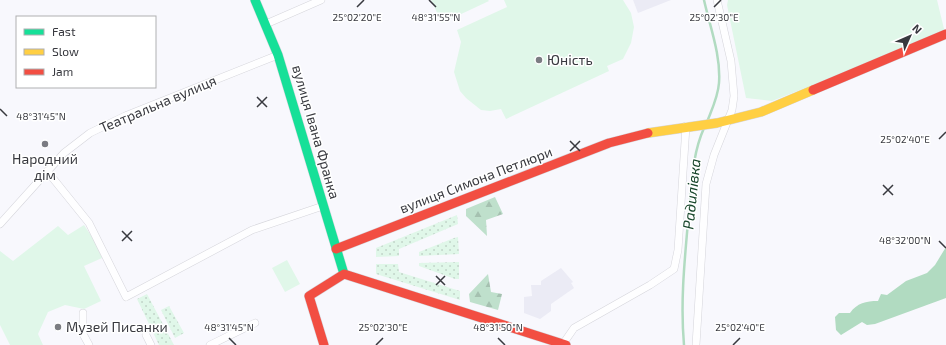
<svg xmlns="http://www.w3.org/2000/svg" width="946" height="345" viewBox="0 0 946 345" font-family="'Exo 2',sans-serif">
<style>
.built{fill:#ebebf5}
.grass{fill:url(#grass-dots)}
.forest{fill:url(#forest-firs)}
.park{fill:#e0f7e9}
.water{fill:#b1dbc1}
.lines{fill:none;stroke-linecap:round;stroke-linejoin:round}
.stream{stroke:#b1dbc1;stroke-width:2.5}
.street-casing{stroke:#d5d5db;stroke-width:8}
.fast-casing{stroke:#d5d5db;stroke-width:10}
.slow-casing{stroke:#d5d5db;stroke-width:10}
.jam-casing{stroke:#d5d5db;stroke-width:10}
.street{stroke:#fefeff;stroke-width:7}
.fast{stroke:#16e098;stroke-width:9}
.slow{stroke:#ffcf43;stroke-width:9}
.jam{stroke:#f24e42;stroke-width:9}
.ticks{fill:none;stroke:#38393f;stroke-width:1.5}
.poi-dot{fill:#7b7c82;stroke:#fff;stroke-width:1.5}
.labels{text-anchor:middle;stroke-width:3;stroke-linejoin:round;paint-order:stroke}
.poi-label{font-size:14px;fill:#38393f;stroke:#fff;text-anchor:start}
.street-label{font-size:14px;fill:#38393f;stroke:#fff}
.water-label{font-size:15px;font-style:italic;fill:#19472c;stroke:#fff}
.ticks-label{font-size:10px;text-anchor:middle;fill:#38393f;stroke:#fff;stroke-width:3;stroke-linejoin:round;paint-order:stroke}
</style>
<defs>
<pattern id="grass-dots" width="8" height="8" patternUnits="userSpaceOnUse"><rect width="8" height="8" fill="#e0f7e9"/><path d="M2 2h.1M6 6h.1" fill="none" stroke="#c1d4c9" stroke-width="1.8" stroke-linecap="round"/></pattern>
<pattern id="forest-firs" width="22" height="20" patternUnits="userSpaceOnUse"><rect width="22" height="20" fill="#bfe0cc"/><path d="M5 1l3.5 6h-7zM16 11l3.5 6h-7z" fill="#a5c1b0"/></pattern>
</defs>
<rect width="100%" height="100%" fill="#f8f8fd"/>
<!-- built -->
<path class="built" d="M 633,0 L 671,0 L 638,13 Z
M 561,268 L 573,282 L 571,283 L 574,288 L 551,304 L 551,311 L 540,319 L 524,313 L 524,297 L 532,296 L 531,285 L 541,285 L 541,281 Z"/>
<!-- grass -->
<path class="grass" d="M 457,215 L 458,224 L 399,249 L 399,256 L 376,257 L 376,248 Z
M 458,237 L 459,254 L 419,256 L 419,252 L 454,238 Z
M 459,262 L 459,279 L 455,279 L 419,266 L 419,263 Z
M 376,264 L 398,264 L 399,272 L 460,291 L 460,300 L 376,274 Z
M 147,294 L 174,345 L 159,345 L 137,299 Z
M 169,306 L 184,333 L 175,338 L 161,310 Z"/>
<!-- forest -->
<path class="forest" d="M 495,197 L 503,214 L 486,220 L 487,236 L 466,216 L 466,209 Z
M 488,274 L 491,292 L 502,294 L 498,310 L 470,302 L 469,294 Z"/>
<!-- park -->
<path class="park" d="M 431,0 L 488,0 L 489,1 L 442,23 Z
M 504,0 L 623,0 L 631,13 L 634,27 L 631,43 L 623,59 L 607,66 L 609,71 L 506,119 L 501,109 L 490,111 L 481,110 L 466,98 L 460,91 L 454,72 L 461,42 L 457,30 L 507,7 Z
M 728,0 L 937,0 L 945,33 L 772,101 L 746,98 L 727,5 Z
M 84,225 L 94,240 L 102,258 L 84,266 L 101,301 L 84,309 L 65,305 L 48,312 L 38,334 L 43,345 L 10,345 L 0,325 L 0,251 L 13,261 L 58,226 L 68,235 Z
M 287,260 L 300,284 L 285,292 L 272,268 Z"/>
<!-- water -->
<path class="water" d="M 946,247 L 946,298 L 875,324 L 867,325 L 862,322 L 841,335 L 836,330 L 835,317 L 839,313 L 850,313 C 857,303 866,301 878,301 L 881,294 L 887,295 L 906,281 L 927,273 L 935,265 Z"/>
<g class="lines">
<!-- stream -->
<path class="stream" d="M 704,0 C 710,27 721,55 719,83 C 718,97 712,109 707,122
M 684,345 C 680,301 685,256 689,211 C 692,183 692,155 704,128"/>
<defs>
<path id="street" d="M 266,24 L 321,0
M 47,171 L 89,223 L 126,297 L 252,230 L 323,206
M 0,224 L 64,153 L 90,133 L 125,116 L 278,55
M 83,313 L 83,334 L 89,345
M 146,335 L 151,345
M 563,344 L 574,328 L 650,285 L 674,269 L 678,250 L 686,126
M 210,345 L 255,323
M 696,345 L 706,184 L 714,155 L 732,110 L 734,96 L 731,61 L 717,0"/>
<path id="fast" d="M 255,0 L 278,55 L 344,274"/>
<path id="slow" d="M 648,133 L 717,123 L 761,112 L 813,90"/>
<path id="jam" d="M 813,90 L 946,34
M 336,249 L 609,143 L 648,133
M 344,274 L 566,345
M 324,345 L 309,296 L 344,274"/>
</defs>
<!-- street casing -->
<use href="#street" class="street-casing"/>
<!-- fast casing -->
<use href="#fast" class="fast-casing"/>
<!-- slow casing -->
<use href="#slow" class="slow-casing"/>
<!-- jam casing -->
<use href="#jam" class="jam-casing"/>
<!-- street -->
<use href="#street" class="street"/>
<!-- fast -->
<use href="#fast" class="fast"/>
<!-- slow -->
<use href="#slow" class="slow"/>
<!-- jam -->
<use href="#jam" class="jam"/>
</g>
<!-- ticks -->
<path class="ticks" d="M 429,0 L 436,7M 357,7 L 364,0M 714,7 L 721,0M 257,97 L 267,107M 257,107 L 267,97M 0,109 L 7,116M 939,139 L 946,132M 570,141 L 580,151M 570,151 L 580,141M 883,185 L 893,195M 883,195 L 893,185M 122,231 L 132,241M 122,241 L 132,231M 939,241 L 946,248M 436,276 L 445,285M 436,285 L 445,276M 229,338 L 236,345M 498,338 L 505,345M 376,345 L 383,338M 733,345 L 740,338"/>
<!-- markers -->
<g class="poi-dot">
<circle cx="539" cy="60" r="4"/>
<circle cx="45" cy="144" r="4"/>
<circle cx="58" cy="327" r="4"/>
</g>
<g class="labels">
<!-- poi labels -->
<g class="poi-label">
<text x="547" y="65">Юність</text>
<text x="45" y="164" text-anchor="middle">Народний<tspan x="45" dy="16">дім</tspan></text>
<text x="66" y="332">Музей Писанки</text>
</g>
<!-- street labels -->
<g class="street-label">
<text transform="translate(158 104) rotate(-23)" y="5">Театральна вулиця</text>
<text transform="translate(316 132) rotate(74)" y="5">вулиця Івана Франка</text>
<text transform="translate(476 180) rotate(-21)" y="5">вулиця Симона Петлюри</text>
</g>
<!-- water labels -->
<g class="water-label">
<text transform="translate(692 194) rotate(-84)" y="5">Радилівка</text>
</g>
</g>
<g class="ticks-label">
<text x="357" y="21">25°02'20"E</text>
<text x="436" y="21">48°31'55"N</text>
<text x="714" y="21">25°02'30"E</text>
<text x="41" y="120">48°31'45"N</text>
<text x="905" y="143">25°02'40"E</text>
<text x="905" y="244">48°32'00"N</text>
<text x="229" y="331">48°31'45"N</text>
<text x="383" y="331">25°02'30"E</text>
<text x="498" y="331">48°31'50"N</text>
<text x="740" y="331">25°02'40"E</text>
</g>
<!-- legend -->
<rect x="16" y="16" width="140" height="72" fill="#ffffff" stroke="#afb0b2"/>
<rect x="24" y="29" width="20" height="6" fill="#16e098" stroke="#afb0b2"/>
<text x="52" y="36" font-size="12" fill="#38393f">Fast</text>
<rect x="24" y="49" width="20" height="6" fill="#ffcf43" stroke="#afb0b2"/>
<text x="52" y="56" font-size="12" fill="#38393f">Slow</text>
<rect x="24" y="69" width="20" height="6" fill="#f24e42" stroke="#afb0b2"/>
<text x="52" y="76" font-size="12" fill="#38393f">Jam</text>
<!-- north arrow -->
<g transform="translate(910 36) rotate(45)" stroke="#ffffff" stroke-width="3" paint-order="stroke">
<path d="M0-3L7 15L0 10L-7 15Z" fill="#38393f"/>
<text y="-6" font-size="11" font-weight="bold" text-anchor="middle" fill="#38393f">N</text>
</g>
</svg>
